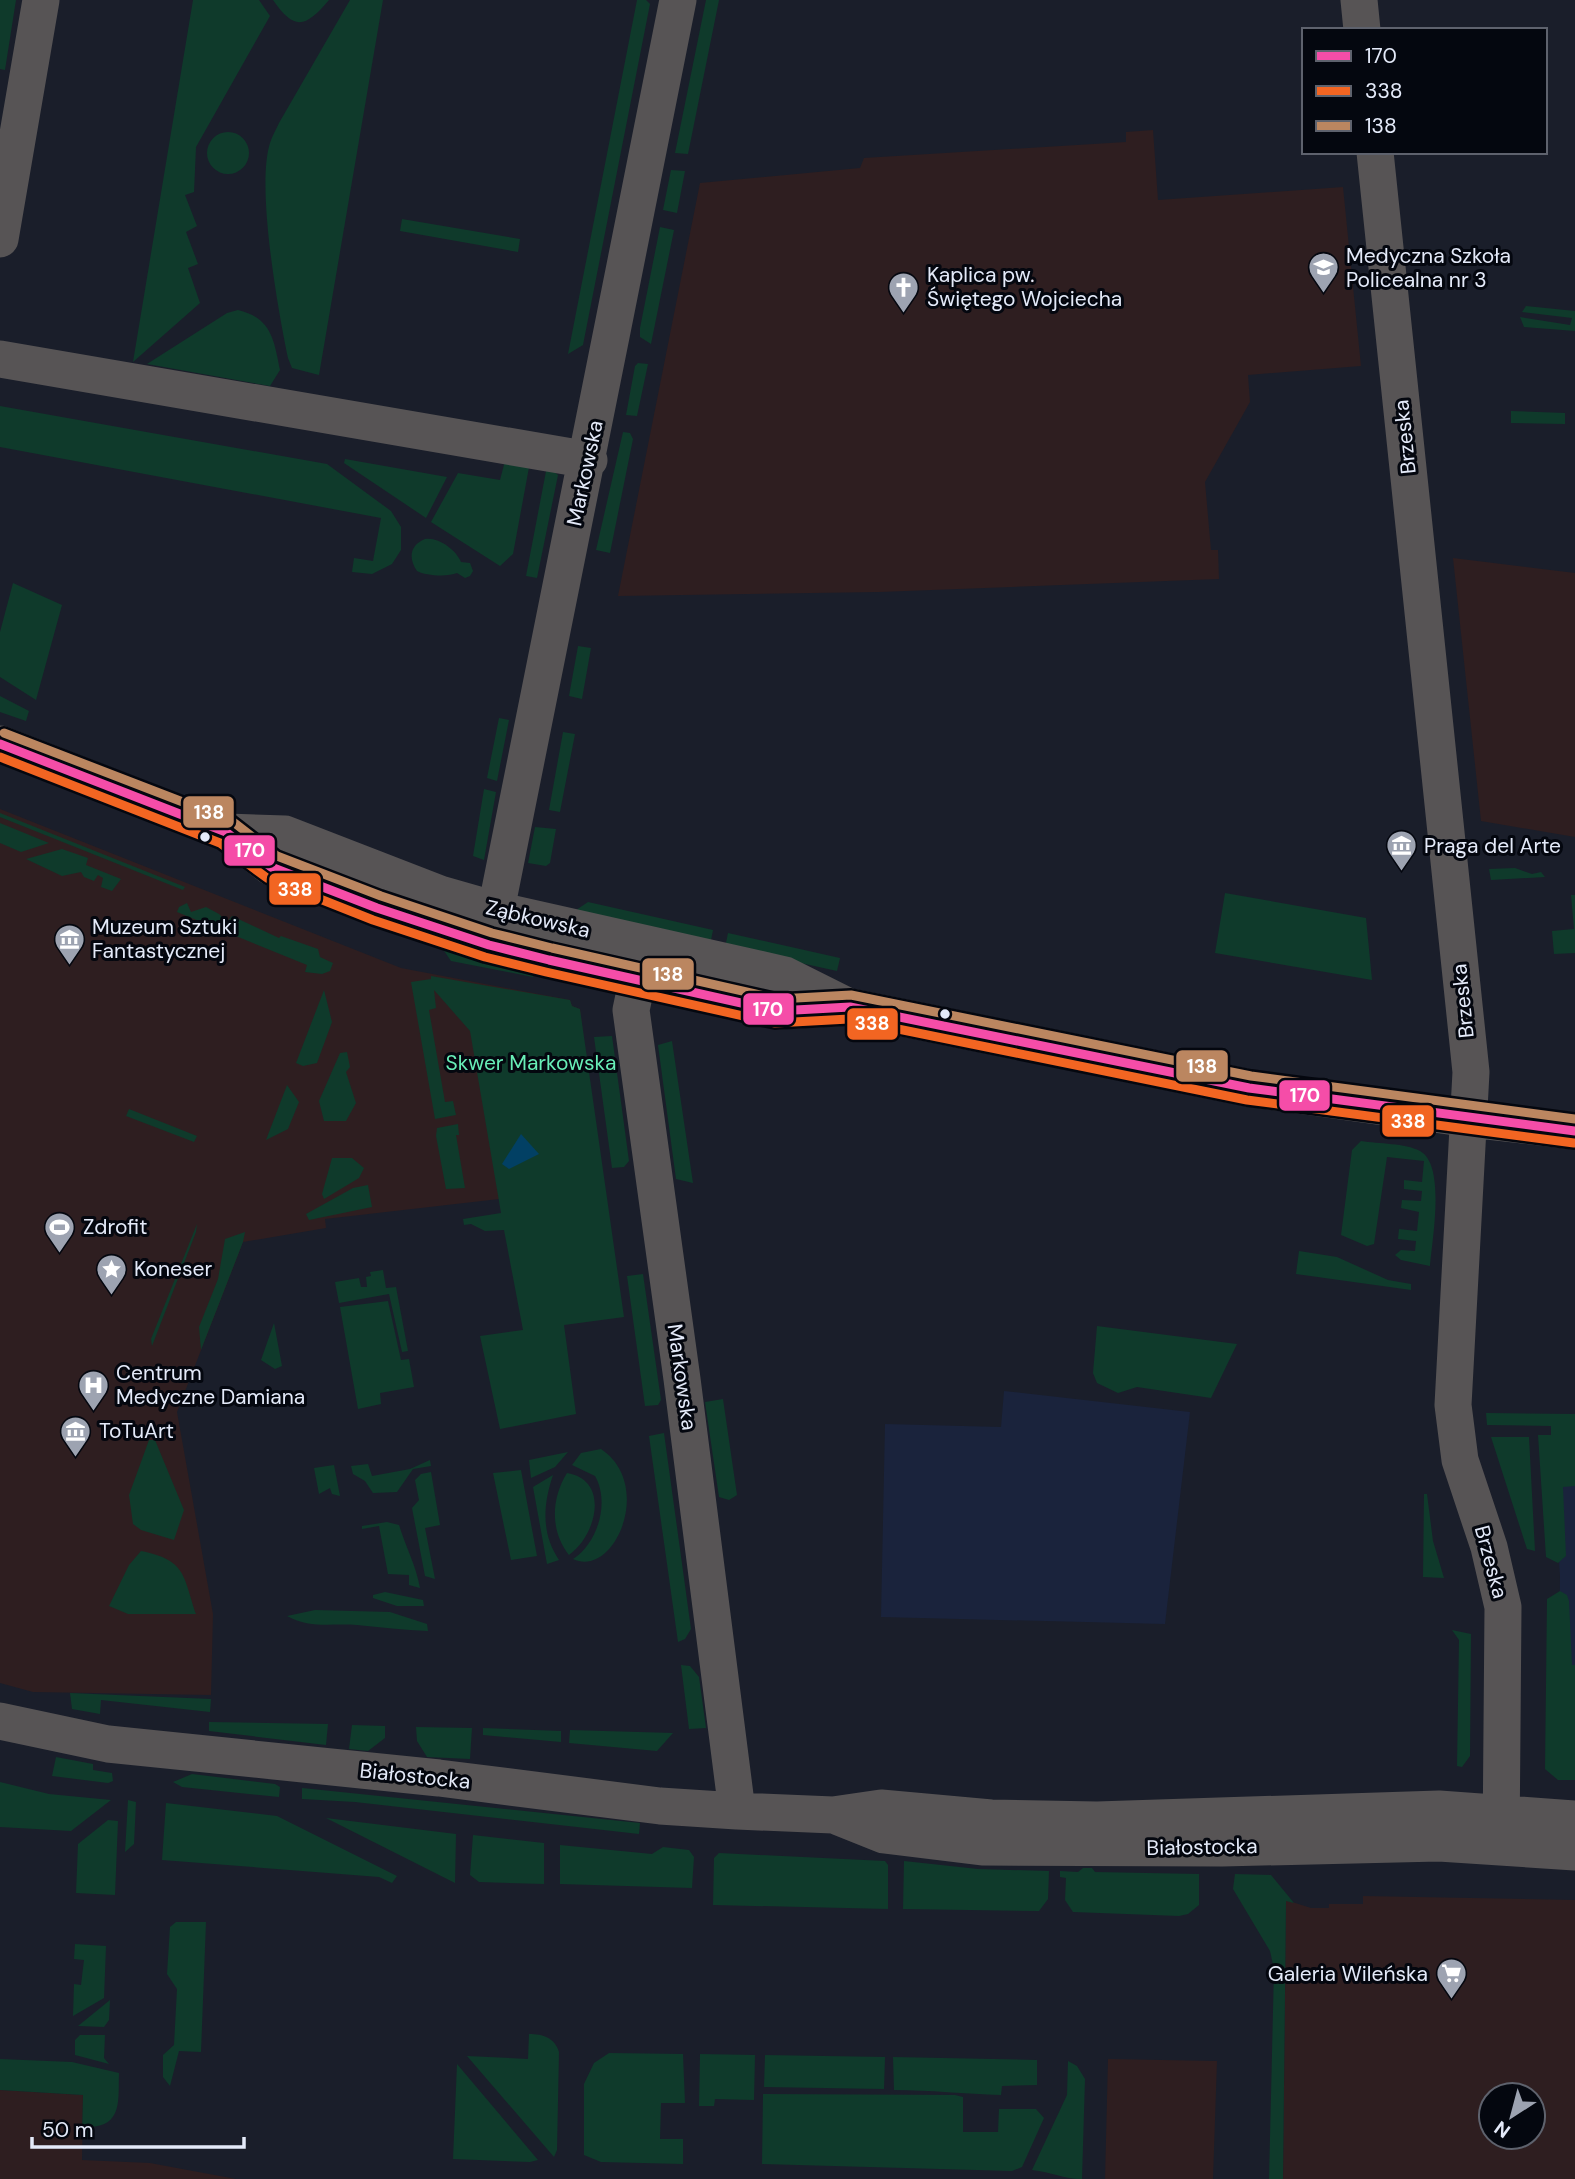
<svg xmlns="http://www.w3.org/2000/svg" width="1575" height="2179" viewBox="0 0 1575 2179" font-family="'DM Sans',sans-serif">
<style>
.commercial{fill:#2e1e20;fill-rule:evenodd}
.built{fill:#1a233c}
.green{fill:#0f3a2b}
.water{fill:#024064}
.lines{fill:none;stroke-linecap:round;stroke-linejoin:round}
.minor{stroke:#575455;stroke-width:37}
.bus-1-casing{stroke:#04070f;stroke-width:14}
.bus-2-casing{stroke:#04070f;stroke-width:14}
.bus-3-casing{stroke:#04070f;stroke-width:14}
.bus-1{stroke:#f54da8;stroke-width:9}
.bus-2{stroke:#f26522;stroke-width:9}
.bus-3{stroke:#bb8660;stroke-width:9}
.bus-dot{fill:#e4eaf9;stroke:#04070f;stroke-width:2.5}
.labels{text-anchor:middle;stroke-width:6;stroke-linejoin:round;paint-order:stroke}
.poi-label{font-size:21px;fill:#e4eaf9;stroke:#04070f;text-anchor:start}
.street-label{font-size:21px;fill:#e4eaf9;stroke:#04070f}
.park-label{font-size:21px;fill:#68eeb7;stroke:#04070f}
.line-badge{stroke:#04070f;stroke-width:2.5}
.badge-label{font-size:19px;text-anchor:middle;font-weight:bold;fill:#fff}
</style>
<rect width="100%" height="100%" fill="#1a1e2a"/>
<!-- commercial -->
<path class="commercial" d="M 1153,130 L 1158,200 L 1343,187 L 1361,366 L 1248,375 L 1250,402 L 1205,482 L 1211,550 L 1218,550 L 1219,579 L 879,592 L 618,596 L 700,183 L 860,168 L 864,158 L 1126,142 L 1126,132 Z
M 1453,558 L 1575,573 L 1575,837 L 1481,821 Z
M 0,809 L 401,968 L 570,1000 L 572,1006 L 580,1009 L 584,1040 L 561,1192 L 325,1219 L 326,1228 L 243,1242 L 177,1412 L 213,1614 L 211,1695 L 33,1692 L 0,1683 Z
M 1363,1896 L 1575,1900 L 1575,2179 L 1283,2179 L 1286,1900 L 1311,1908 L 1329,1908 L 1329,1904 L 1363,1904 ZM 1491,2095 L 1533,2095 L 1533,2137 L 1491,2137 Z
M 1108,2059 L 1217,2061 L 1213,2179 L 1105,2179 Z
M 0,2090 L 83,2095 L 82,2160 L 150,2163 L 236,2179 L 0,2179 Z"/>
<!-- built -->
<path class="built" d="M 1004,1391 L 1190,1412 L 1165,1624 L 881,1617 L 885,1424 L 1001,1427 Z
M 1550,1414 L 1575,1414 L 1575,1780 L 1558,1780 L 1560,1576 Z"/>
<!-- green -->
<path class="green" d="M 0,0 L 16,0 L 5,70 L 0,69 Z
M 193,0 L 259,0 L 270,16 L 196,147 L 194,192 L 185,195 L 197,226 L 186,232 L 198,264 L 188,268 L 200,303 L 133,362 Z
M 273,0 L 329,0 C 306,27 295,32 273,0 Z
M 350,0 L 383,0 L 319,375 L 292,368 L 288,358 C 278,310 256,187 270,143 C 272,136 276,130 279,123 Z
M 637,0 L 646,0 L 650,4 L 583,345 L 568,354 Z
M 706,0 L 719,0 L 688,154 L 675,153 Z
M207 153a21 21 0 1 1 42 0a21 21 0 1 1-42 0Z
M 671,170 L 685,171 L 677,213 L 663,210 Z
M 402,219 L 520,239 L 518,252 L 400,231 Z
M 660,227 L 674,230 L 651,344 L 640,337 L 640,328 Z
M 1526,306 L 1575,311 L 1575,331 L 1524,327 L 1520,317 L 1570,325 L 1572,318 L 1522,312 Z
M 238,310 C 271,318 274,339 280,370 L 270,386 L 147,364 L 227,313 Z
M 638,363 L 648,364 L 637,416 L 626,415 L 635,366 Z
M 0,406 L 327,464 L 391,511 L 401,527 L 401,550 L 392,564 L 372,574 L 352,572 L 354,558 L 373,561 L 381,518 L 0,447 Z
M 1511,411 L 1565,413 L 1565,424 L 1511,423 Z
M 623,432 L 630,433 L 633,439 L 610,553 L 596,550 Z
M 506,457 L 530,462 L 513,554 L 500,566 L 431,522 L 458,473 L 500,480 Z
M 345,459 L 447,477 L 426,518 L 344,463 Z
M 547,466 L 558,475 L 537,578 L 526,576 Z
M 425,539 C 439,537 456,550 461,562 L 470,563 L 473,571 L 470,576 L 465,578 L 457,573 C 448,577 426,576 417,571 C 408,558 410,545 425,539 Z
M 13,583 L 62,605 L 36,700 L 0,677 L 0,632 Z
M 578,646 L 591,648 L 582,699 L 569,696 Z
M 0,696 L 29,711 L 26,721 L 0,712 Z
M 499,718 L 509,720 L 497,781 L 487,778 Z
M 563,732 L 575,734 L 560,812 L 549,810 Z
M 484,789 L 496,792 L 484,860 L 473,856 Z
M 0,813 L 185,887 L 183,890 L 0,817 Z
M 0,823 L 49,843 L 21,852 L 0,843 Z
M 535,827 L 556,829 L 550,863 L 546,866 L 528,863 Z
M 62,849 L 88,858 L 86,865 L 121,879 L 112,891 L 101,887 L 103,878 L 98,875 L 94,881 L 84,877 L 81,872 L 62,876 L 26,859 Z
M 1515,868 L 1532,874 L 1541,872 L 1545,877 L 1491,880 L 1489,869 Z
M 1225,893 L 1366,918 L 1372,980 L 1215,953 Z
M 1571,895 L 1575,895 L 1575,953 L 1554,954 L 1552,931 L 1574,929 Z
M 588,902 L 713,930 L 711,940 L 573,912 Z
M 187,903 L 191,912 L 206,907 L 219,914 L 227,922 L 232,916 L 279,938 L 281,936 L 318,949 L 320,957 L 333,963 L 330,971 L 322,974 L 305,972 L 307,965 L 177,912 L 179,907 Z
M 728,933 L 840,958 L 837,971 L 732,948 L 726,943 Z
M 440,945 L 534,970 L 533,977 L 451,961 Z
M 431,976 L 570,1000 L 572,1006 L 580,1009 L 624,1317 L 564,1325 L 576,1414 L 500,1429 L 480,1336 L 523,1330 L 504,1230 L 485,1231 L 471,1224 L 464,1225 L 463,1219 L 501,1213 L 470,1031 L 434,990 L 436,1008 L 429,1010 L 445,1102 L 453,1101 L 456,1115 L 435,1119 L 411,982 L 431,979 Z
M 324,990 L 332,1022 L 317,1063 L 303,1066 L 296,1063 Z
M 612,1036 L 629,1161 L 624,1167 L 612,1168 L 594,1037 Z
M 672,1041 L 693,1183 L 676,1179 L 658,1045 Z
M 347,1052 L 350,1067 L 346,1072 L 356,1103 L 346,1121 L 324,1121 L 319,1101 L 340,1053 Z
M 287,1085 L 299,1102 L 288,1129 L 266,1140 Z
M 129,1109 L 197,1136 L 194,1142 L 126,1116 Z
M 458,1124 L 459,1135 L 456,1135 L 465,1188 L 446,1189 L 436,1136 L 437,1128 Z
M 1361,1141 C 1379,1144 1405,1143 1420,1151 C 1446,1165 1432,1240 1430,1266 L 1401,1260 L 1395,1255 L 1401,1250 L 1415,1251 L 1416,1241 L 1398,1239 L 1399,1229 L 1417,1231 L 1419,1212 L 1401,1208 L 1402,1200 L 1421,1201 L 1422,1191 L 1404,1189 L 1404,1180 L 1422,1182 L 1424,1161 L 1387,1157 L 1374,1244 L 1367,1246 L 1341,1235 L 1352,1150 Z
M 332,1158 L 352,1158 L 364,1168 L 359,1178 L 324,1199 L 322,1194 Z
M 368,1185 L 372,1207 L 309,1220 L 306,1214 L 353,1188 Z
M 197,1224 L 196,1232 L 152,1346 L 151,1339 Z
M 245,1232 L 243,1242 L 201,1350 L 199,1327 L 218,1279 L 225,1239 Z
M 1299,1251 L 1337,1257 L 1388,1280 L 1411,1284 L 1411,1290 L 1296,1274 Z
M 383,1270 L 386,1288 L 396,1287 L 408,1351 L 402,1352 L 389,1294 L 339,1303 L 335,1282 L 359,1278 L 361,1287 L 367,1287 L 366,1277 L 371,1276 L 370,1272 Z
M 643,1274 L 661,1400 L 658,1405 L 645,1406 L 627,1276 Z
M 388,1301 L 401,1360 L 409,1359 L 414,1387 L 380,1393 L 381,1404 L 358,1409 L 340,1307 Z
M 274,1323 L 282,1366 L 275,1369 L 261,1360 Z
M 1097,1326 L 1237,1344 L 1211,1398 L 1137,1387 L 1118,1393 L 1097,1383 L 1093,1373 Z
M 723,1399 L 737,1495 L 729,1500 L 719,1497 L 705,1402 Z
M 1486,1413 L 1575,1414 L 1575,1486 L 1563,1487 L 1566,1556 L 1558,1563 L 1546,1557 L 1538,1435 L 1551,1435 L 1551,1426 L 1487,1425 Z
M 664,1433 L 691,1629 L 685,1639 L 678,1642 L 649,1436 Z
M 1491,1437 L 1529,1437 L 1535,1551 L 1527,1549 Z
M 149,1440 L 155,1440 L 184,1510 L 174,1540 L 141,1530 L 133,1524 L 129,1495 Z
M 601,1449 C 655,1485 614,1579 573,1559 C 598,1543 610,1502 595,1476 L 572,1465 L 581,1453 Z
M 568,1452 L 555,1467 L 531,1478 L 529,1460 Z
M 430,1460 L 431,1466 L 413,1469 L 397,1492 L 373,1493 L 365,1481 L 353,1474 L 351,1466 L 368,1464 L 372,1476 L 410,1469 Z
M 334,1465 L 340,1496 L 332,1494 L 330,1488 L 319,1494 L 314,1468 Z
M 521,1470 L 537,1556 L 511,1560 L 493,1473 Z
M 431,1472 L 440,1525 L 425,1528 L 435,1579 L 425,1576 L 412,1508 L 419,1500 L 415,1480 L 421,1474 Z
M 567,1473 C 610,1480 597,1535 569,1555 C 550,1531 551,1499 567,1473 Z
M 553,1475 C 543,1505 541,1533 559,1560 L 547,1564 L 533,1487 Z
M 1424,1494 L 1427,1494 L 1433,1541 L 1444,1578 L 1423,1577 Z
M 387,1522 L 399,1525 C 406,1548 416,1565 420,1588 L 409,1585 L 409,1575 L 388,1574 L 379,1526 L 362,1529 L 362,1526 Z
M 141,1551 C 186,1560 183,1575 196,1614 L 128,1614 L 109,1606 L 129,1565 Z
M 1560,1591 L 1567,1595 L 1569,1601 L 1572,1665 L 1575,1665 L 1575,1780 L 1558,1780 L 1545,1769 L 1547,1599 Z
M 385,1592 L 423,1600 L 424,1606 L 397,1606 L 373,1598 L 373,1595 Z
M 315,1610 L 390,1612 L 427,1624 L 428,1631 C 404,1630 380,1627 357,1625 C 331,1623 310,1629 287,1616 Z
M 1452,1630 L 1471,1634 L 1470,1756 L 1462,1767 L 1457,1766 L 1459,1640 Z
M 681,1665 L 690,1666 L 699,1677 L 706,1728 L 689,1729 Z
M 70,1693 L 211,1699 L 210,1712 L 101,1700 L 100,1714 L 72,1709 Z
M 209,1722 L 328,1724 L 326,1745 L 209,1731 Z
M 352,1725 L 385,1726 L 385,1738 L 368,1751 L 349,1749 Z
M 416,1727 L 472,1728 L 470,1759 L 427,1757 L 417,1741 Z
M 483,1728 L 561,1731 L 561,1742 L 483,1735 Z
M 570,1730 L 673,1733 L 657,1751 L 569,1743 Z
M 56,1757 L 93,1764 L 93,1770 L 112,1773 L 113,1781 L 108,1783 L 52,1776 Z
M 192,1774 L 275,1784 L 280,1787 L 279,1797 L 182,1787 L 173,1782 Z
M 0,1782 L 49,1794 L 111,1800 L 71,1831 L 0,1827 Z
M 302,1788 L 640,1823 L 639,1834 L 355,1802 L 302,1799 Z
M 128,1800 L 136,1802 L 134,1844 L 125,1852 Z
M 166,1803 L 277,1816 L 397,1876 L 392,1883 L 379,1877 L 162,1860 Z
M 326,1818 L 456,1834 L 455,1883 Z
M 108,1820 L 118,1821 L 115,1895 L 76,1893 L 78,1844 Z
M 473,1835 L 544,1843 L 544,1884 L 479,1882 L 470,1875 Z
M 560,1845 L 652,1854 L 663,1847 L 689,1850 L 694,1857 L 692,1888 L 560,1884 Z
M 719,1853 L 885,1861 L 888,1865 L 888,1909 L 713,1905 L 714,1858 Z
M 904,1861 L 978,1869 L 1049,1871 L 1048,1899 L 1039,1911 L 903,1909 Z
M 1083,1868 L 1092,1868 L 1095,1872 L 1199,1874 L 1199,1905 L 1188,1914 L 1179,1916 L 1073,1912 L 1065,1900 L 1066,1878 L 1060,1877 L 1060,1871 L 1078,1872 Z
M 1235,1874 L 1271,1875 L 1294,1903 L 1286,1901 L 1283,2179 L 1269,2179 L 1274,1969 L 1270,1951 L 1233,1889 Z
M 176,1922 L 206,1922 L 201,2052 L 179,2051 L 170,2086 L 163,2077 L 163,2055 L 174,2045 L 177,1989 L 167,1974 L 170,1927 Z
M 75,1944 L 106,1946 L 104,1998 L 73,2016 L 74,1984 L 81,1985 L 84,1960 L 74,1959 Z
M 110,2000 L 109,2020 L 104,2027 L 78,2026 Z
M 529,2034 C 543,2034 555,2038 559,2052 L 557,2150 L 554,2157 L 467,2056 L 528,2059 Z
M 80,2035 L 105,2035 L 104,2058 L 109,2064 L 75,2055 L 75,2040 Z
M 609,2053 L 683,2054 L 685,2103 L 661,2103 L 660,2139 L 683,2139 L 683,2164 L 601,2162 L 584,2155 L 584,2084 L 594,2063 Z
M 700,2054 L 755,2055 L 754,2100 L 715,2099 L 714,2106 L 699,2106 Z
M 765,2055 L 885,2057 L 884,2089 L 764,2087 Z
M 893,2057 L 1037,2060 L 1037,2085 L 1002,2086 L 1001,2095 C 965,2094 930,2090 894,2090 Z
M 0,2059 L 72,2062 L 119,2073 C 118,2100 123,2126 89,2127 L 90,2137 L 82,2137 L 83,2095 L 0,2090 Z
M 1068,2061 L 1077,2066 L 1085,2079 L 1082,2179 C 1064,2179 1051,2172 1032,2170 L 1067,2095 Z
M 457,2064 L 538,2160 L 530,2162 L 453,2159 Z
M 763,2094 L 955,2095 L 963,2097 L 963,2132 L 998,2132 L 999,2109 L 1036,2109 L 1044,2118 L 1022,2167 L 1012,2171 L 762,2164 Z"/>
<!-- water -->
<path class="water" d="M 521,1134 L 539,1154 L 509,1169 L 502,1164 Z"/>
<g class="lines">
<!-- minor -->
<path class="minor" d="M 1359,0 L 1362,30
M 1375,152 L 1471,1072 L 1453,1405 L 1460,1460 L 1489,1547 L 1503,1607 L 1501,1847
M 0,239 L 41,0
M 0,359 L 589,460
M 0,744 L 226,832 L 271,867 L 377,908 L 489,945 L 549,960 L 777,1011 L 850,1007 L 1249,1088 L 1470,1119 L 1575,1131
M 226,832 L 285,834 L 440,894 L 496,910 L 785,975 L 849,1007
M 645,944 L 631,1010 L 682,1379 L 737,1811
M 489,945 C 553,630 615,315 678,0
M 0,1721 L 108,1744 L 439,1778 L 660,1806 L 737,1811 L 833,1815 L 881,1808 L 991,1818 L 1097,1820 L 1439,1809 L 1575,1819
M 834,1815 L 884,1835 L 982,1847 L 1222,1848 L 1439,1843 L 1575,1852"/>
<defs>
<path id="bus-1" d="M 0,744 L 226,832 L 271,867 L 377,908 L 489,945 L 549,960 L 777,1011 L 850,1007 L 1249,1088 L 1575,1131"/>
<path id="bus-2" d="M 0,757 L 220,843 L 267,878 L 373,920 L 485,957 L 546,972 L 775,1023 L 849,1019 L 1247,1100 L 1574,1143"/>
<path id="bus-3" d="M 4,733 L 232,821 L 277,856 L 381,896 L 492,933 L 552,948 L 778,999 L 851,995 L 1251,1076 L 1575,1119"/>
</defs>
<!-- bus-1 casing -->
<use href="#bus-1" class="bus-1-casing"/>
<!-- bus-2 casing -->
<use href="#bus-2" class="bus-2-casing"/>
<!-- bus-3 casing -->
<use href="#bus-3" class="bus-3-casing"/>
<!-- bus-1 -->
<use href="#bus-1" class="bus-1"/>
<!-- bus-2 -->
<use href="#bus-2" class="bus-2"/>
<!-- bus-3 -->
<use href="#bus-3" class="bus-3"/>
</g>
<!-- icons -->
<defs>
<symbol id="university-pin" viewBox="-11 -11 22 30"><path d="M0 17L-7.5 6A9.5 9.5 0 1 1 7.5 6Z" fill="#9da3b1" stroke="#04070f"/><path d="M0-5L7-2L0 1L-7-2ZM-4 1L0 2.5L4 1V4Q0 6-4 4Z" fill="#fff"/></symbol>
<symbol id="church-pin" viewBox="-11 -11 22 30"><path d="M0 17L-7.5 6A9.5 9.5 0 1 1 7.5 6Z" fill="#9da3b1" stroke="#04070f"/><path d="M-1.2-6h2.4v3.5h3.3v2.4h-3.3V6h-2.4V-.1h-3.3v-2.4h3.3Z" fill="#fff"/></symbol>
<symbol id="museum-pin" viewBox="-11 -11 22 30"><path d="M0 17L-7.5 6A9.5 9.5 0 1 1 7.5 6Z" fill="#9da3b1" stroke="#04070f"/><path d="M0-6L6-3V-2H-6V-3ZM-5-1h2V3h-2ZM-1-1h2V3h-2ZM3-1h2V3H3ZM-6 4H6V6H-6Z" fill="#fff"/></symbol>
<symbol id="stadium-pin" viewBox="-11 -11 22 30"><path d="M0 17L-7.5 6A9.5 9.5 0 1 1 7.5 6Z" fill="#9da3b1" stroke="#04070f"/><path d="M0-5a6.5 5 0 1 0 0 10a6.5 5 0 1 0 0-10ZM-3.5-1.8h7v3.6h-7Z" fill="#fff"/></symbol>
<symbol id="sight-pin" viewBox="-11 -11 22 30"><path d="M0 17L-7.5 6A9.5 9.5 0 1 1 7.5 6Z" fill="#9da3b1" stroke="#04070f"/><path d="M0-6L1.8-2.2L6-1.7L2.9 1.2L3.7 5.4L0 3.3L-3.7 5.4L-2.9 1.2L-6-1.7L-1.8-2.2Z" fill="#fff"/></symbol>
<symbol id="hospital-pin" viewBox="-11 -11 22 30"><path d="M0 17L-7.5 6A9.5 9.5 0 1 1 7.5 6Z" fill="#9da3b1" stroke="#04070f"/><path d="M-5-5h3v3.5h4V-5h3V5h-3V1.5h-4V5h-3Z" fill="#fff"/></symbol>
<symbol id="supermarket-pin" viewBox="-11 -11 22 30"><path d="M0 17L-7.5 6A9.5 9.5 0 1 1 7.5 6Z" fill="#9da3b1" stroke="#04070f"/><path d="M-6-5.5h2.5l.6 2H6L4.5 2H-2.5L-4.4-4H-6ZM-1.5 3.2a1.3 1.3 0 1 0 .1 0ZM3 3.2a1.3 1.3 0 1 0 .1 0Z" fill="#fff"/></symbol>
</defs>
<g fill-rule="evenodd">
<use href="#university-pin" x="1306" y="250" width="35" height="47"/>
<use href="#church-pin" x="886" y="270" width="35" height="47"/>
<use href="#museum-pin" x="1384" y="828" width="35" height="47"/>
<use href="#museum-pin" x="52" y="922" width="35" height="47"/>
<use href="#stadium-pin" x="42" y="1210" width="35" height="47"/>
<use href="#sight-pin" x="94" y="1252" width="35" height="47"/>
<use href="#hospital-pin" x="76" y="1368" width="35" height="47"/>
<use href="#museum-pin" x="58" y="1414" width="35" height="47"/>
<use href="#supermarket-pin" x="1434" y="1956" width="35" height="47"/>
</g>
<!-- markers -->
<g class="bus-dot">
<circle cx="205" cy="837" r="6"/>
<circle cx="945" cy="1014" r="6"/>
</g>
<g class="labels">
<!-- poi labels -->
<g class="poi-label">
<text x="1346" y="263">Medyczna Szkoła<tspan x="1346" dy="24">Policealna nr 3</tspan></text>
<text x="927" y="282">Kaplica pw.<tspan x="927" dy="24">Świętego Wojciecha</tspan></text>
<text x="1424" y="853">Praga del Arte</text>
<text x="92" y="934">Muzeum Sztuki<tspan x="92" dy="24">Fantastycznej</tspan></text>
<text x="83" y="1234">Zdrofit</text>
<text x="134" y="1276">Koneser</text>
<text x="116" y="1380">Centrum<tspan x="116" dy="24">Medyczne Damiana</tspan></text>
<text x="99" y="1438">ToTuArt</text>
<text x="1428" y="1981" text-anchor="end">Galeria Wileńska</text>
</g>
<!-- street labels -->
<g class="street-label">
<text transform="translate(1405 437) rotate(-96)" y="7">Brzeska</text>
<text transform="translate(585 473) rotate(-78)" y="7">Markowska</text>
<text transform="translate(538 919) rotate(13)" y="7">Ząbkowska</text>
<text transform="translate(1463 1001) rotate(-96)" y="7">Brzeska</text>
<text transform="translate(682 1377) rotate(82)" y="7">Markowska</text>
<text transform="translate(1491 1562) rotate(75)" y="7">Brzeska</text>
<text transform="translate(415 1776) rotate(6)" y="7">Białostocka</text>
<text transform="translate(1202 1847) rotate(-1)" y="7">Białostocka</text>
</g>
<!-- park labels -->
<g class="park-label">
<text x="531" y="1070">Skwer Markowska</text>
</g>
</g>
<g class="line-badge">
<rect x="182" y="795" width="53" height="34" rx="7" fill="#bb8660"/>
<rect x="223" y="834" width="53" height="33" rx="7" fill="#f54da8"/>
<rect x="268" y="872" width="54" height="34" rx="7" fill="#f26522"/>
<rect x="641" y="957" width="54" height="34" rx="7" fill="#bb8660"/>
<rect x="742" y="992" width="53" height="34" rx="7" fill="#f54da8"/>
<rect x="846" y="1007" width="53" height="34" rx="7" fill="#f26522"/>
<rect x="1175" y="1049" width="54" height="34" rx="7" fill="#bb8660"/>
<rect x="1278" y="1079" width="53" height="33" rx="7" fill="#f54da8"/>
<rect x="1381" y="1104" width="54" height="34" rx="7" fill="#f26522"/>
</g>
<g class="badge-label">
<text x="209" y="819">138</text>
<text x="250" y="857">170</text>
<text x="295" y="896">338</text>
<text x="668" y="981">138</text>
<text x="768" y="1016">170</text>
<text x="872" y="1030">338</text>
<text x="1202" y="1073">138</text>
<text x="1305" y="1102">170</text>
<text x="1408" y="1128">338</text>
</g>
<!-- legend -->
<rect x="1302" y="28" width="245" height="126" fill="#04070f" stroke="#5e626d" stroke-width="2"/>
<rect x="1316" y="51" width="35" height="10" fill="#f54da8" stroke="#5e626d" stroke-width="2"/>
<text x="1365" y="63" font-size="21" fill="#e4eaf9">170</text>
<rect x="1316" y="86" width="35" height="10" fill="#f26522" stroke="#5e626d" stroke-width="2"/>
<text x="1365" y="98" font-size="21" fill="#e4eaf9">338</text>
<rect x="1316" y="121" width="35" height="10" fill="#bb8660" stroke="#5e626d" stroke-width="2"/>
<text x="1365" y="133" font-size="21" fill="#e4eaf9">138</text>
<!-- north arrow -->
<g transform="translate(1512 2116) rotate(216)"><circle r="33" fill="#04070f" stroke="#5e626d" stroke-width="2"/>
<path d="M0-5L12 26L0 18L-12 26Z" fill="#9da3b1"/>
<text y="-10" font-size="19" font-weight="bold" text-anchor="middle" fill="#e4eaf9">N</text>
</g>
<!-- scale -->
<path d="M32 2137v10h212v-10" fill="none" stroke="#e4eaf9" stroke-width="3.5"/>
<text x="42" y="2137" font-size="21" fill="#e4eaf9" stroke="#04070f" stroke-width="5" paint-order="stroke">50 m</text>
</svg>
